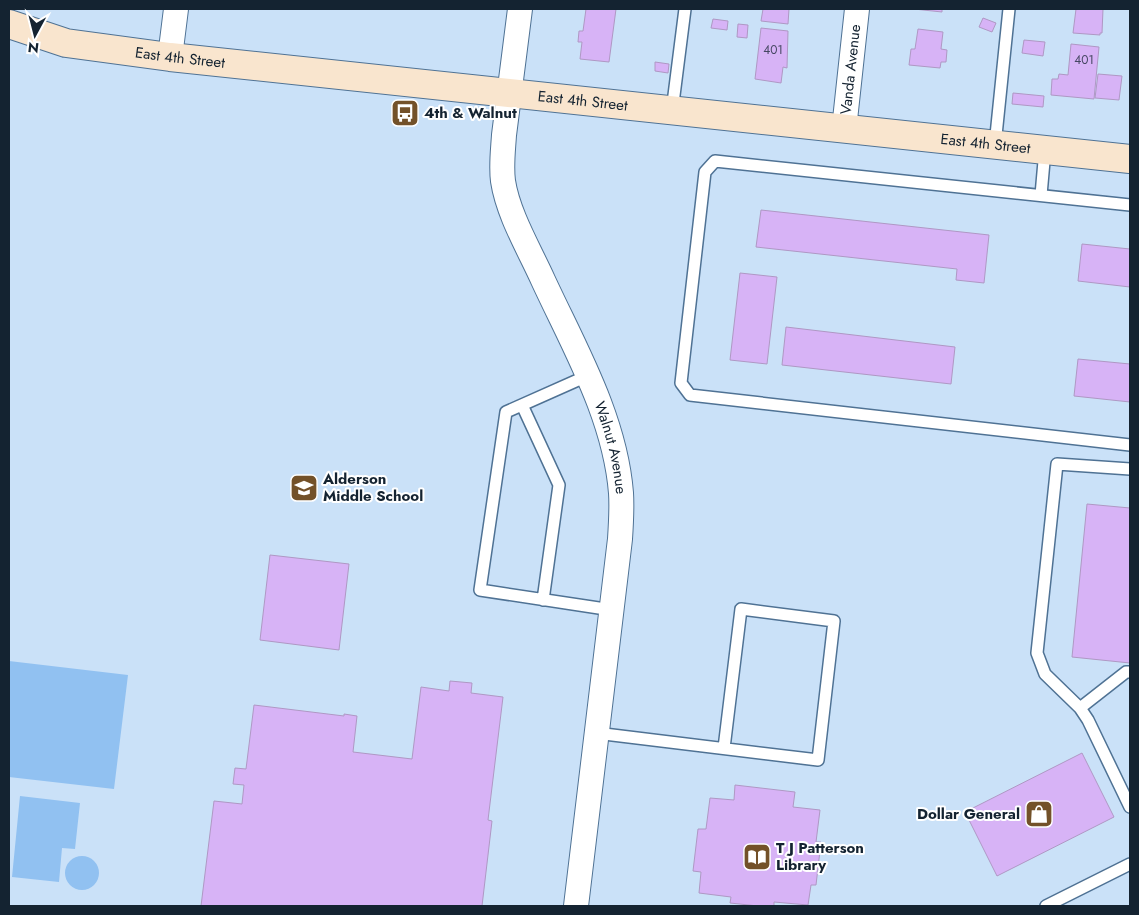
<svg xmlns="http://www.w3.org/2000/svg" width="1139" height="915" viewBox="0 0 1139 915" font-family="Jost,sans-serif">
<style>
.green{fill:#91c1f1}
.building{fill:#d7b3f6;stroke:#af98c4}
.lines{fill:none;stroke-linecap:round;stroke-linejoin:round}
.lane-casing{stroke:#4f7294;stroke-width:14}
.street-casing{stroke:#4f7294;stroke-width:26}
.secondary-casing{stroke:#4f7294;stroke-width:30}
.lane{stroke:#fff;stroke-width:11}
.street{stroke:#fff;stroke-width:24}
.secondary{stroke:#f9e5ce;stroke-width:28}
.labels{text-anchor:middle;stroke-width:4;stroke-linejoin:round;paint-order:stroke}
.number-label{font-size:12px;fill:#454762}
.street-label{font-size:15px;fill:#142331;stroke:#fff}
.poi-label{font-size:15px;font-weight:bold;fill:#142331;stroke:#fff;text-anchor:start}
</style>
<rect width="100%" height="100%" fill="#cae1f8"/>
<!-- green -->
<path class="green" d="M 9,661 L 128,675 L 114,789 L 9,777 Z
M 20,796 L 80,803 L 75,849 L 62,848 L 59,882 L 12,877 Z
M65 873a17 17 0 1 1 34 0a17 17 0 1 1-34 0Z"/>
<!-- building -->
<path class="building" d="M 586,9 L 616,9 L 609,62 L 580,59 L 582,42 L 578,42 L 579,31 L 583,31 Z
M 763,9 L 789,9 L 788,24 L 761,21 Z
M 914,9 L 942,9 L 942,12 Z
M 1076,9 L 1103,9 L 1102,33 L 1100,33 L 1100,35 L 1073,33 Z
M 983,18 L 996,23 L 992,32 L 979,27 Z
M 713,19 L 728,21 L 727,30 L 711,28 Z
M 738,24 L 748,25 L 747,38 L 737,37 Z
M 761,28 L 788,31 L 787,68 L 783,67 L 781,83 L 755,79 Z
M 918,29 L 943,32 L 941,49 L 947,50 L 946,62 L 941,62 L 940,68 L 909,65 L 911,49 L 915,49 Z
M 1024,40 L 1045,42 L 1043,56 L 1022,53 Z
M 1071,44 L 1099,47 L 1094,99 L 1051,95 L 1052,79 L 1058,79 L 1059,74 L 1068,75 Z
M 655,62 L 669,64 L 668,73 L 655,71 Z
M 1098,74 L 1122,76 L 1119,100 L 1095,98 Z
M 1013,93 L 1044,96 L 1043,107 L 1012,104 Z
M 761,210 L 989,235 L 984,283 L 956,280 L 957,269 L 756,247 Z
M 1082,244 L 1130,249 L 1130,287 L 1078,281 Z
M 740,273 L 777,277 L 767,364 L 730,360 Z
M 786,327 L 955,347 L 951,384 L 782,365 Z
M 1078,359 L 1130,364 L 1130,402 L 1074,396 Z
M 1087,504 L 1130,508 L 1130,663 L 1072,657 Z
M 270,555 L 349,564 L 339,650 L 260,640 Z
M 450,681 L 472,683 L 471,693 L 503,697 L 488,820 L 492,821 L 482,906 L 201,906 L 214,801 L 242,804 L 244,785 L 233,784 L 235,768 L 246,769 L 254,705 L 344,716 L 344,714 L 357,716 L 353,752 L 412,759 L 421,687 L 449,691 Z
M 1082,753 L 1114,817 L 997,876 L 965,812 Z
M 735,785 L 795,792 L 793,807 L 820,810 L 816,842 L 821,842 L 816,885 L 811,885 L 808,905 L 774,902 L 774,906 L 758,906 L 730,903 L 731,897 L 699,893 L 701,872 L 693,871 L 698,829 L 706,829 L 710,798 L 734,800 Z"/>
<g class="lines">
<defs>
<path id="lane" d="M 672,111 L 685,9
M 995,145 L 1009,9
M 1041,195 L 1045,150
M 1130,205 L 715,161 L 705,172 L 681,383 L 690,395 L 1130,445
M 587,376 L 506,412 L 480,590 L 612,610
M 522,405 L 559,485 L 543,600
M 1130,469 L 1057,464 L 1037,653 L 1045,674 L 1080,708 L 1088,720 L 1130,807
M 1080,708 L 1126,672 L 1130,672
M 596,733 L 818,760 L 834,621 L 741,609 L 724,748
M 1046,906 L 1130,864"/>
<g id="street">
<path id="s1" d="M 520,9 L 504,135 C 503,151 501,166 503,181 C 508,214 529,249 543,280 C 574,347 615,417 621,493 C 622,508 621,524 620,539 L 576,906"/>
<path d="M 170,57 L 176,9"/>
<path id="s2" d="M 844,129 L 857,9"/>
</g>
<g id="secondary">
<path id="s3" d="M 9,24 L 66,43 L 170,57 L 1130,159"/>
</g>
</defs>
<!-- lane casing -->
<use href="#lane" class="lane-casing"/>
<!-- street casing -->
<use href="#street" class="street-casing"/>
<!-- secondary casing -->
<use href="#secondary" class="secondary-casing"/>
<!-- lane -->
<use href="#lane" class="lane"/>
<!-- street -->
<use href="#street" class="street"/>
<!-- secondary -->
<use href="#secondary" class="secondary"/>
</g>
<!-- icons -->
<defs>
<symbol id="bus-square" viewBox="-11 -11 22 22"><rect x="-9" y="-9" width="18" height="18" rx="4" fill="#735129" stroke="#fff"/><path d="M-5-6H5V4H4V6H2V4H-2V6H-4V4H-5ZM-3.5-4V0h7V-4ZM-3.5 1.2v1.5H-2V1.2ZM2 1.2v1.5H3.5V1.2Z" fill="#fff"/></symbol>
<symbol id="school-square" viewBox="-11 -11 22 22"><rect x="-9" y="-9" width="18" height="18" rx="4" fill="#735129" stroke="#fff"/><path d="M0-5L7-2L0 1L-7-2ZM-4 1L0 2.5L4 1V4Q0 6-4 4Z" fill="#fff"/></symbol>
<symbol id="shop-square" viewBox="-11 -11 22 22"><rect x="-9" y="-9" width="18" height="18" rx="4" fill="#735129" stroke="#fff"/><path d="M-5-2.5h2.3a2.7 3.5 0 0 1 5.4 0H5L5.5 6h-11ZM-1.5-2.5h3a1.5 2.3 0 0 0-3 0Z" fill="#fff"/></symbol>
<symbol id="library-square" viewBox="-11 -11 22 22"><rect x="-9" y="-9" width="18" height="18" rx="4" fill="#735129" stroke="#fff"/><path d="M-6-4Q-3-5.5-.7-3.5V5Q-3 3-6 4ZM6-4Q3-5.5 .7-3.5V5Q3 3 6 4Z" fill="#fff"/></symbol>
</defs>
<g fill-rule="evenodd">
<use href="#bus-square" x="389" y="97" width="32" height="32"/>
<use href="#school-square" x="288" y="472" width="32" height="32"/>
<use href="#shop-square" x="1023" y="798" width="32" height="32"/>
<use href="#library-square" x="741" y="841" width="32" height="32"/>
</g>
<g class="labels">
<!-- number labels -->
<g class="number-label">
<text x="773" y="54">401</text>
<text x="1084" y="64">401</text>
</g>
<!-- street labels -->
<g class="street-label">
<text dy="5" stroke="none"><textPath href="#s3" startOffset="175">East 4th Street</textPath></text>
<text dy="5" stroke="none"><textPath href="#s2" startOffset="60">Vanda Avenue</textPath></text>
<text dy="5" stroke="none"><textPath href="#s3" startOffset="580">East 4th Street</textPath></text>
<text dy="5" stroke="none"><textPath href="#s3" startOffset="985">East 4th Street</textPath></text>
<text dy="5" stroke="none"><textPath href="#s1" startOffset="462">Walnut Avenue</textPath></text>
</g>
<!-- poi labels -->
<g class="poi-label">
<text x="424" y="118">4th &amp; Walnut</text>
<text x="323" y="484">Alderson<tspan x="323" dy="17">Middle School</tspan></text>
<text x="1020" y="819" text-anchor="end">Dollar General</text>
<text x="776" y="853">T J Patterson<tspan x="776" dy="17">Library</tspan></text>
</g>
</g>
<!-- border -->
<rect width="1139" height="915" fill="none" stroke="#142331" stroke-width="20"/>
<!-- north arrow -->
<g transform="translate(35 35) rotate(187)" stroke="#ffffff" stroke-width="4" paint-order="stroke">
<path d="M0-4L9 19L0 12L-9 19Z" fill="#142331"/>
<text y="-8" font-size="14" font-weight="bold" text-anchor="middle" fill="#142331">N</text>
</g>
</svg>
